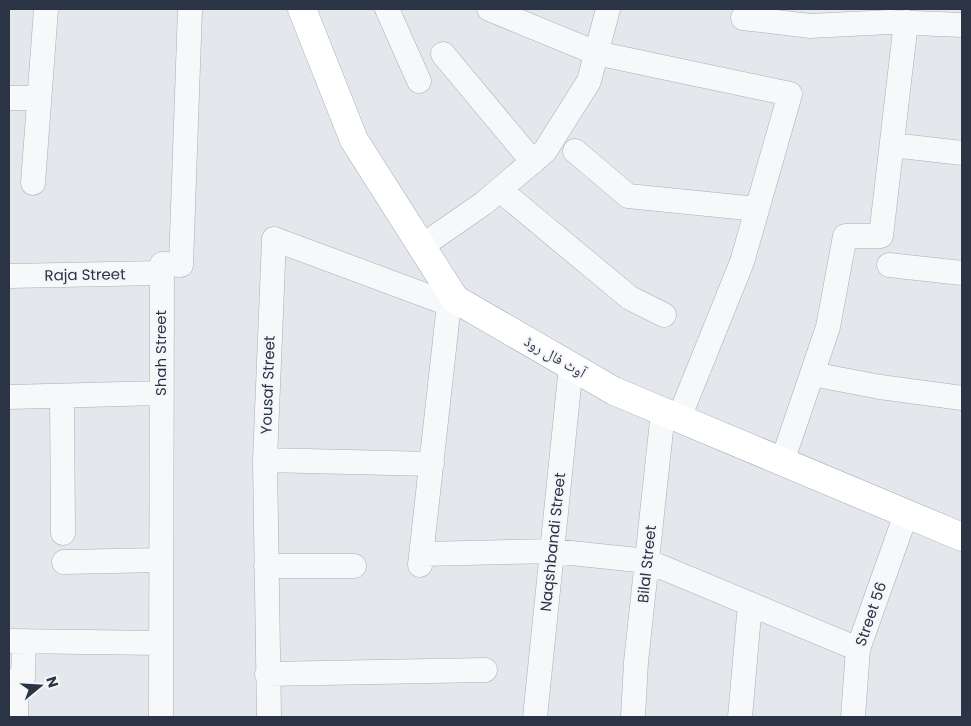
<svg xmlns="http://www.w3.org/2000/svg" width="971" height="726" viewBox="0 0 971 726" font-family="Poppins,'Noto Naskh Arabic',sans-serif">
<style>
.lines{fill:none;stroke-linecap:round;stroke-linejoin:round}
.minor-casing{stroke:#a9aeb7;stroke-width:25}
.major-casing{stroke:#a3abb8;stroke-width:29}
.minor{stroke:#f7f8fa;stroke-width:24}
.major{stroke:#fff;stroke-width:28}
.labels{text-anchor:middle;stroke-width:4;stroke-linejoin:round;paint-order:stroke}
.street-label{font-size:15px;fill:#2b3445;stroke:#f4f6f9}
</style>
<rect width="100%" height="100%" fill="#e4e7ec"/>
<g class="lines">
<defs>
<path id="minor" d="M 387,9 L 419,81
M 489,9 L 596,53 L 790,94 L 742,262 L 679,418
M 743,18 L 810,26 L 890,22 L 962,25
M 443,54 L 533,162
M 9,98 L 38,98
M 892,145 L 962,153
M 575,151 L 628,196 L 757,209
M 33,183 L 46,9
M 500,190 L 630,298 L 664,315
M 422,246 L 484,203 L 545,151 L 589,81 L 608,9
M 889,265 L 962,273
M 9,276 L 161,273
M 812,374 L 880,387 L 962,398
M 62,396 L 63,533
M 9,397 L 161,393
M 265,460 L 432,464
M 782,462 L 828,327 L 845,236 L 881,236 L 906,22
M 422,554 L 552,551 L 647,561 L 858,649
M 64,562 L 161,560
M 420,565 L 449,304 L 455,299
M 266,566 L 354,566
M 9,641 L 161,643
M 267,674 L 485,670
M 16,717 L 17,679 L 23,678 L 24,641
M 161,717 L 162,264 L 181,265 L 190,9
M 269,717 L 265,460 L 274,239 L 449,304
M 535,717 L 571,366
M 633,717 L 636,662 L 663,412
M 740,717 L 750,604
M 853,717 L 858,649 L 906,514"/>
<path id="major" d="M 302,9 L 354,140 L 455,299 L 614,391 L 962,537"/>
</defs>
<!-- minor casing -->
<use href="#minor" class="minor-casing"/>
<!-- major casing -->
<use href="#major" class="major-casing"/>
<!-- minor -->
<use href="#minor" class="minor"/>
<!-- major -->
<use href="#major" class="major"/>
</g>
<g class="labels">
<!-- street labels -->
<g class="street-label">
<text transform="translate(85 275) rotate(-1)" y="5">Raja Street</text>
<text transform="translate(161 353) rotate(-90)" y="5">Shah Street</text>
<text transform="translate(555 357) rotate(30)" y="5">آوٹ فال روڈ</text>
<text transform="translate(268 385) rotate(-88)" y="5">Yousaf Street</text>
<text transform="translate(553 542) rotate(-84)" y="5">Naqshbandi Street</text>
<text transform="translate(647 564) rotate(-84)" y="5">Bilal Street</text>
<text transform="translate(871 614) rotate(-71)" y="5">Street 56</text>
</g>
</g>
<!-- border -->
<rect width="971" height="726" fill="none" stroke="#2b3445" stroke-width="20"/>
<!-- north arrow -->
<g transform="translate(40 686) rotate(72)" stroke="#f4f6f9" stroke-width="4" paint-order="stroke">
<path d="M0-4L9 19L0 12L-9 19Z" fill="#2b3445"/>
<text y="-8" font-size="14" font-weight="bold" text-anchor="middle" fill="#2b3445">N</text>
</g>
</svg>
